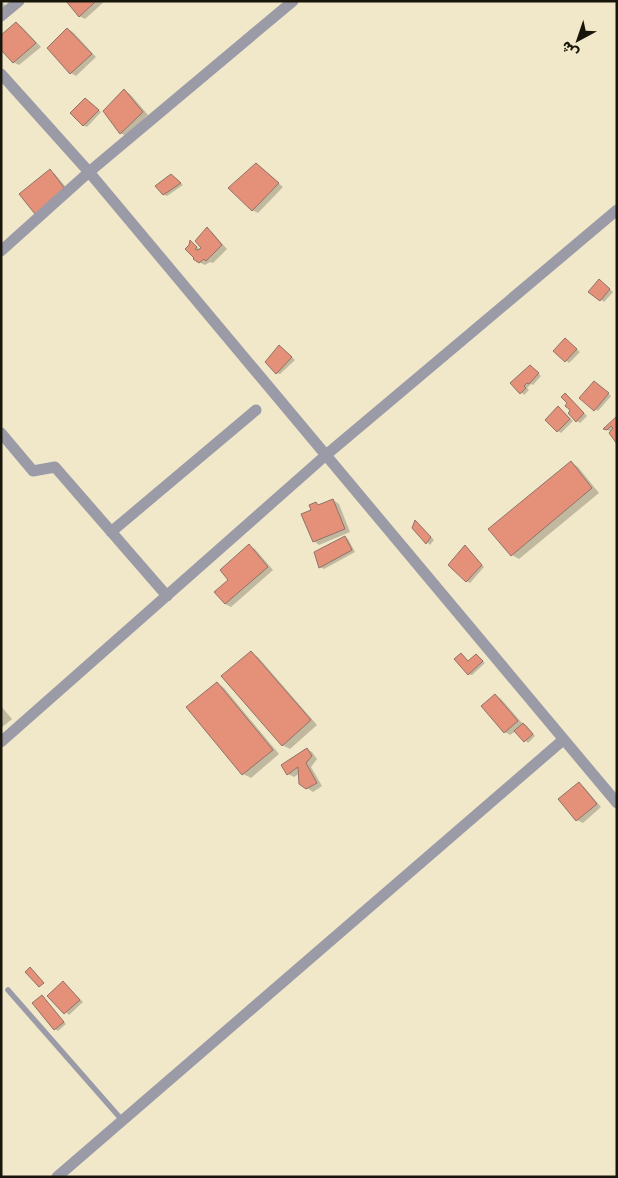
<svg xmlns="http://www.w3.org/2000/svg" width="618" height="1178" viewBox="0 0 618 1178" font-family="Rubik,Vazirmatn,sans-serif">
<style>
.shadow{fill:#0003}
.building{fill:#e59078;stroke:#917269}
.lines{fill:none;stroke-linecap:round;stroke-linejoin:round}
.lane{stroke:#9b9ba8;stroke-width:5.5}
.street{stroke:#9b9ba8;stroke-width:11}
</style>
<rect width="100%" height="100%" fill="#f0e8c9"/>
<!-- shadow -->
<path class="shadow" d="M 1,1 L 6,6 L 1,11 Z
M 68,1 L 105,1 L 85,19 L 79,16 Z
M 17,23 L 22,27 L 41,47 L 19,65 L 13,62 Z
M 68,29 L 73,32 L 96,57 L 76,76 L 71,73 Z
M 125,91 L 130,94 L 148,115 L 126,136 L 120,133 Z
M 86,99 L 101,112 L 87,127 L 83,125 Z
M 261,168 L 283,187 L 258,213 L 252,210 Z
M 50,171 L 55,174 L 70,192 L 41,216 Z
M 174,177 L 183,185 L 167,196 L 163,194 Z
M 207,229 L 212,232 L 227,249 L 213,263 L 210,262 L 205,265 L 199,262 L 191,242 L 201,250 Z
M 603,283 L 613,292 L 604,302 L 590,291 Z
M 569,342 L 580,352 L 569,363 L 555,351 Z
M 282,348 L 295,360 L 280,374 L 276,373 Z
M 534,369 L 541,376 L 533,385 L 531,384 L 527,388 L 529,390 L 524,395 L 512,383 Z
M 597,384 L 611,396 L 598,411 L 595,409 Z
M 566,394 L 587,416 L 580,423 L 573,418 Z
M 562,410 L 573,421 L 561,433 L 558,431 Z
M 617,418 L 617,442 L 612,432 L 605,429 Z
M 571,462 L 578,467 L 599,493 L 519,559 L 512,555 Z
M 333,500 L 339,504 L 350,532 L 319,545 L 314,541 L 313,511 L 316,504 L 320,506 Z
M 416,522 L 434,540 L 430,545 L 414,528 Z
M 345,537 L 348,539 L 355,552 L 324,569 L 320,567 Z
M 249,546 L 255,549 L 273,570 L 231,607 L 225,604 L 230,580 Z
M 465,547 L 484,567 L 470,583 L 466,581 Z
M 251,653 L 258,657 L 317,725 L 290,749 L 282,745 Z
M 461,654 L 469,662 L 476,655 L 485,663 L 472,675 L 468,674 Z
M 217,683 L 224,688 L 279,754 L 251,778 L 243,774 Z
M 495,695 L 501,699 L 523,724 L 527,726 L 535,736 L 528,743 L 516,731 L 510,735 L 505,732 Z
M 1,706 L 12,719 L 1,728 Z
M 307,749 L 312,752 L 317,759 L 311,767 L 322,786 L 313,792 L 307,788 L 300,773 L 294,777 L 288,774 Z
M 579,784 L 584,787 L 601,807 L 583,823 L 577,820 Z
M 64,983 L 83,1002 L 69,1015 L 49,996 Z
M 42,997 L 66,1024 L 58,1031 L 55,1029 Z"/>
<!-- building -->
<path class="building" d="M 66,1 L 96,1 L 79,17 Z
M 16,22 L 36,43 L 13,63 L 1,50 L 1,35 Z
M 67,28 L 92,54 L 70,74 L 47,48 Z
M 124,89 L 143,112 L 120,134 L 103,111 Z
M 85,98 L 99,110 L 83,126 L 70,113 Z
M 256,163 L 279,183 L 252,211 L 228,188 Z
M 50,169 L 65,189 L 35,214 L 19,194 Z
M 171,174 L 181,183 L 163,195 L 155,186 Z
M 207,227 L 222,245 L 206,261 L 204,259 L 199,263 L 193,259 L 194,258 L 185,249 L 189,245 L 190,240 L 197,247 L 195,249 L 198,250 L 201,248 L 195,241 Z
M 599,279 L 610,289 L 600,301 L 588,292 Z
M 565,338 L 577,349 L 565,362 L 553,351 Z
M 279,345 L 292,357 L 276,374 L 265,362 Z
M 530,365 L 539,373 L 529,384 L 527,383 L 524,386 L 526,388 L 520,394 L 510,383 Z
M 594,381 L 609,393 L 594,411 L 579,398 Z
M 565,393 L 584,413 L 576,422 L 568,413 L 570,411 L 569,409 L 565,406 L 567,403 L 561,397 Z
M 558,406 L 570,419 L 557,432 L 545,420 Z
M 617,416 L 617,444 L 609,433 L 613,428 L 611,426 L 607,430 L 603,429 Z
M 571,461 L 592,488 L 511,556 L 488,529 Z
M 333,499 L 345,529 L 313,542 L 301,514 L 311,510 L 309,505 L 316,502 L 318,505 Z
M 415,520 L 431,537 L 426,544 L 412,528 Z
M 345,536 L 352,550 L 319,568 L 314,552 Z
M 249,544 L 268,567 L 225,604 L 214,592 L 228,580 L 220,570 Z
M 465,545 L 482,565 L 466,582 L 448,565 Z
M 251,651 L 311,720 L 282,746 L 221,676 Z
M 461,653 L 468,661 L 476,654 L 483,661 L 468,675 L 454,659 Z
M 217,682 L 273,750 L 242,775 L 186,707 Z
M 495,694 L 518,721 L 504,733 L 481,706 Z
M 523,723 L 533,734 L 524,742 L 514,731 Z
M 307,748 L 312,756 L 306,763 L 317,783 L 306,789 L 299,784 L 298,767 L 287,775 L 281,765 Z
M 579,782 L 597,804 L 576,821 L 558,799 Z
M 30,967 L 44,983 L 39,987 L 25,972 Z
M 63,981 L 80,1000 L 64,1014 L 47,996 Z
M 42,995 L 64,1022 L 54,1030 L 32,1003 Z"/>
<g class="lines">
<!-- lane -->
<path class="lane" d="M 8,990 L 122,1120"/>
<!-- street -->
<path class="street" d="M 1,16 L 19,1
M 1,74 L 89,172 L 617,803
M 1,251 L 89,172 L 293,1
M 1,433 L 33,471 L 55,467 L 167,596
M 111,532 L 256,410
M 1,742 L 326,455 L 617,210
M 57,1177 L 563,740"/>
</g>
<!-- border -->
<rect width="618" height="1178" fill="none" stroke="#18150a" stroke-width="5"/>
<!-- north arrow -->
<g transform="translate(578 40) rotate(220)" stroke="#f0e8c9" stroke-width="4" paint-order="stroke">
<path d="M0-4L9 19L0 12L-9 19Z" fill="#18150a"/>
<text y="-8" font-size="14" font-weight="bold" text-anchor="middle" fill="#18150a">ش</text>
</g>
</svg>
